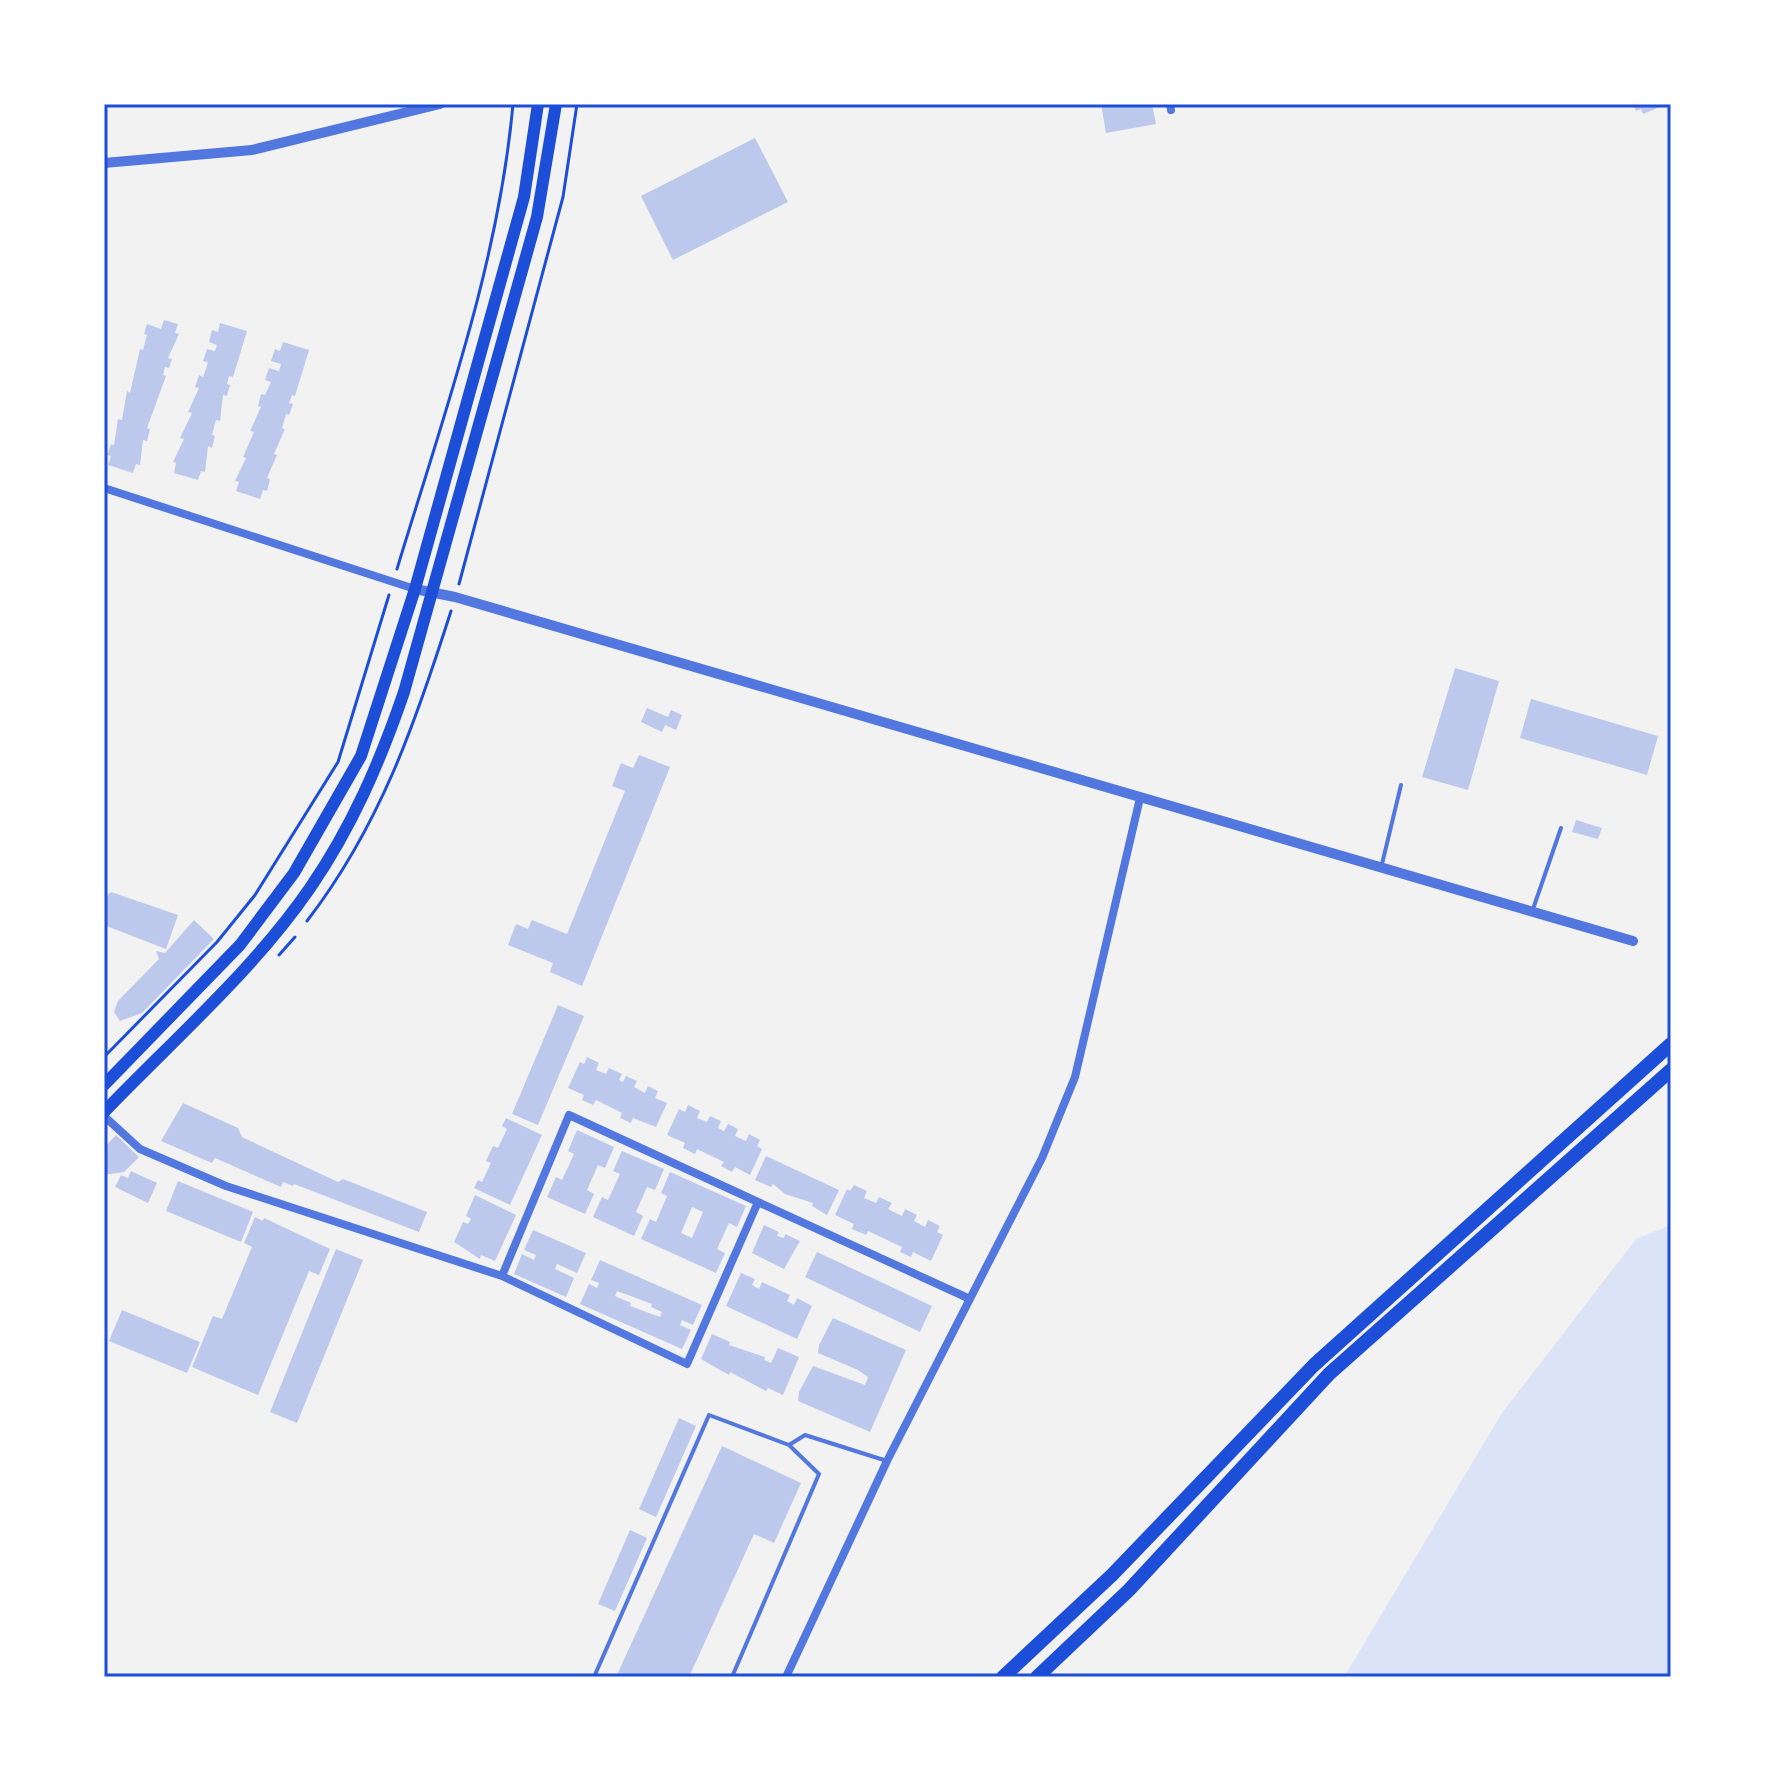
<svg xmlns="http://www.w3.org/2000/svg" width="1775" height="1781" viewBox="0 0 1775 1781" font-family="Karla,sans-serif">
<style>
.green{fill:#dbe4f7}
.building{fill:#bdc9ec;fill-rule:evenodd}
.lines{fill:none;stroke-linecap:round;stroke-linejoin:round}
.path{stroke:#1d4ed8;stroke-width:3}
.service{stroke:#5277de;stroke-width:4}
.minor{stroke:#5277de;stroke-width:8}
.tertiary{stroke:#5277de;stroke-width:10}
.primary{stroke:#1d4ed8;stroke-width:12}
.trunk{stroke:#1d4ed8;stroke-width:14}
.neatline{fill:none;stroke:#1d4ed8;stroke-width:3}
</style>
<rect width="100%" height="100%" fill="#f2f2f2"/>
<!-- green -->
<path class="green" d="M 1671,1225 L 1671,1677 L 1344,1677 L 1502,1413 L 1636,1239 Z"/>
<!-- building -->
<path class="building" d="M 1101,104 L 1152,104 L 1156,124 L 1106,133 Z
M 1633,104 L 1667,104 L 1643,114 L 1641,109 L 1636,111 Z
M 755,138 L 788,202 L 673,260 L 641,196 Z
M 164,320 L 178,324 L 175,333 L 179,334 L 168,358 L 172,359 L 169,368 L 165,367 L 163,375 L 166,376 L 147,428 L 150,429 L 147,441 L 143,440 L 140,465 L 136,464 L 133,473 L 108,465 L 111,456 L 107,455 L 111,444 L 114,445 L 118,419 L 122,420 L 127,391 L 130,393 L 140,349 L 143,350 L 147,335 L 144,334 L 147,324 L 161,329 Z
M 220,323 L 247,331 L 233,377 L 229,376 L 227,384 L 230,385 L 227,396 L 223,395 L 220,421 L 216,420 L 212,435 L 215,436 L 212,448 L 208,446 L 205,472 L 201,471 L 198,480 L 174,473 L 176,463 L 173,462 L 184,439 L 180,438 L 192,413 L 188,412 L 199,388 L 195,387 L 199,375 L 203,377 L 206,369 L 208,362 L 203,361 L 207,349 L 215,351 L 217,345 L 209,342 L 212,330 L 218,332 Z
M 283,342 L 309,350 L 295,396 L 292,395 L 289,403 L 293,404 L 289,415 L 286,414 L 282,428 L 285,429 L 274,454 L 277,455 L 267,478 L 270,479 L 267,491 L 263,490 L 260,499 L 236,491 L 239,482 L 235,481 L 246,458 L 243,457 L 254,432 L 250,431 L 261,407 L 258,406 L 261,394 L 265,395 L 271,382 L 265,380 L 269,368 L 279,371 L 281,364 L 271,361 L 275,349 L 280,351 Z
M 1455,668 L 1499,681 L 1468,790 L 1422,777 Z
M 1531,699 L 1658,736 L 1647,775 L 1520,738 Z
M 647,708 L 668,717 L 671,710 L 682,715 L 676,730 L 665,725 L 662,732 L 641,722 Z
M 639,755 L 670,767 L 582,986 L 550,972 L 553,963 L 508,945 L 516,924 L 528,929 L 532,920 L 567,934 L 625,791 L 612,786 L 621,763 L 633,768 Z
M 1576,820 L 1602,828 L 1598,839 L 1572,832 Z
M 111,892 L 178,915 L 166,949 L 104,925 L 104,898 Z
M 194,920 L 214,939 L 142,1013 L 120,1021 L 114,1012 L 118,1001 L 159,959 L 156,951 L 165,953 Z
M 558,1005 L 584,1016 L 538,1125 L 512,1114 Z
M 587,1057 L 599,1063 L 596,1070 L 606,1074 L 609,1068 L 622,1074 L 619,1080 L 623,1082 L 626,1076 L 637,1081 L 634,1087 L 645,1093 L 648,1086 L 658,1091 L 655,1098 L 667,1103 L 656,1127 L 633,1118 L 631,1123 L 620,1118 L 622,1113 L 596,1100 L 593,1105 L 582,1100 L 584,1095 L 568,1088 L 580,1062 L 584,1064 Z
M 183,1103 L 238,1128 L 242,1137 L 338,1182 L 343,1179 L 427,1212 L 419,1232 L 294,1184 L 293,1186 L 283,1182 L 281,1187 L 215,1158 L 212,1163 L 161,1141 Z
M 688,1105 L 700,1111 L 697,1118 L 707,1122 L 710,1116 L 721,1121 L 718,1128 L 724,1131 L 728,1124 L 738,1129 L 735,1136 L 746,1141 L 749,1134 L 760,1140 L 757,1146 L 762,1149 L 750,1175 L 735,1167 L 732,1172 L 721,1166 L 724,1162 L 697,1149 L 695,1154 L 683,1148 L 685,1143 L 667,1135 L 679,1109 L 685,1112 Z
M 506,1118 L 542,1135 L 510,1205 L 474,1188 L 478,1180 L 482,1182 L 491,1163 L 486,1161 L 493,1146 L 498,1148 L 507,1129 L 502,1126 Z
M 577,1130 L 614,1147 L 605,1168 L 598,1165 L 587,1190 L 594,1194 L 585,1214 L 547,1197 L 556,1177 L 562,1180 L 574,1154 L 568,1151 Z
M 116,1135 L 139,1157 L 124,1172 L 104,1175 L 104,1148 Z
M 622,1151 L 664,1169 L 655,1190 L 647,1187 L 636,1212 L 643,1216 L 634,1236 L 593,1217 L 602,1197 L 608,1200 L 620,1174 L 613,1171 Z
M 766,1156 L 839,1190 L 827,1215 L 812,1206 L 813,1203 L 785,1194 L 773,1184 L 771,1187 L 755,1180 Z
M 131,1171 L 157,1183 L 148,1203 L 115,1187 L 121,1175 L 128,1178 Z
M 670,1172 L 746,1206 L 737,1227 L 729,1223 L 717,1249 L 725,1253 L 716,1273 L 641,1239 L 650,1219 L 656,1222 L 667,1196 L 661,1193 ZM 692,1207 L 703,1212 L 692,1238 L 681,1233 Z
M 178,1181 L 253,1212 L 241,1242 L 166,1211 Z
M 854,1185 L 867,1191 L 864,1198 L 876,1203 L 879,1197 L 892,1203 L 888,1209 L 902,1216 L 905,1209 L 917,1215 L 914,1221 L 925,1227 L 928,1220 L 940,1226 L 937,1232 L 943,1235 L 931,1261 L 913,1252 L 911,1257 L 900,1252 L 902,1247 L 868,1231 L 866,1235 L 852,1229 L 854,1224 L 835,1215 L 847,1189 L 850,1191 Z
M 475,1195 L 516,1215 L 495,1261 L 481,1255 L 480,1259 L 454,1242 L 463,1222 L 468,1224 L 471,1219 L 466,1216 Z
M 255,1217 L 263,1221 L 264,1218 L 330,1249 L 319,1275 L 309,1271 L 258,1395 L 192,1367 L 213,1316 L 222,1319 L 252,1247 L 244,1243 Z
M 764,1225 L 779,1232 L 777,1236 L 784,1238 L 785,1234 L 800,1241 L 784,1269 L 752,1253 Z
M 533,1230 L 586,1253 L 577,1273 L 557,1264 L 555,1269 L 574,1278 L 566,1297 L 514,1274 L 522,1254 L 534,1260 L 536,1255 L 524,1250 Z
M 336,1249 L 363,1260 L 297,1423 L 270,1412 Z
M 817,1252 L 932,1306 L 920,1332 L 805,1277 Z
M 600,1260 L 702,1305 L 693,1325 L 682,1320 L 680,1325 L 691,1330 L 682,1349 L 580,1304 L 589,1284 L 597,1288 L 599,1283 L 591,1280 ZM 617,1291 L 652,1304 L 651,1307 L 662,1312 L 660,1317 L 630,1306 L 631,1303 L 615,1296 Z
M 741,1273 L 755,1279 L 752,1285 L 759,1289 L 762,1282 L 790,1295 L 787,1301 L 794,1305 L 797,1298 L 812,1306 L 797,1339 L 726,1306 Z
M 122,1310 L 200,1342 L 187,1373 L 109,1341 Z
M 833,1318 L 906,1350 L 870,1432 L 798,1401 L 799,1392 L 813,1366 L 865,1385 L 868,1377 L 858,1370 L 818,1353 L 819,1345 Z
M 712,1334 L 730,1342 L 729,1345 L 765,1357 L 764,1360 L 771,1363 L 778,1348 L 799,1357 L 783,1395 L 768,1388 L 766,1391 L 730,1372 L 729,1375 L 701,1359 Z
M 679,1418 L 696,1426 L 656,1517 L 639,1509 Z
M 722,1446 L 801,1483 L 774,1543 L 754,1534 L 689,1677 L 616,1677 Z
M 630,1530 L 647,1538 L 615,1611 L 598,1604 Z"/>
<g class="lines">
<!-- path -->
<path class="path" d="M 397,569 C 443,417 499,262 513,104
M 459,584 L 563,197 L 577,104
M 307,921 C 380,826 415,724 451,611
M 279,955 L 295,937
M 104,1057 L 217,942 L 255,895 L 338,762 L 389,595"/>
<!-- service -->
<path class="service" d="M 1382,864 L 1401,785
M 1533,909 L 1561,828
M 594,1677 L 709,1415 L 789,1445 L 805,1435 L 887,1461
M 732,1677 L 819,1474 L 790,1446"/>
<!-- minor -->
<path class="minor" d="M 1170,104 L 1171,110
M 104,488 L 415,589
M 104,1116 L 140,1149 L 226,1186 L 502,1276 L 687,1364 L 758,1202 L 569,1115 L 502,1276
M 758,1202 L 970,1299
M 786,1677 L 887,1461 L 1042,1158 L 1075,1077 L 1140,798"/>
<!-- tertiary -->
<path class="tertiary" d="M 104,163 L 252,150 L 440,104
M 415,589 L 455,597 L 1633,941"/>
<!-- primary -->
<path class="primary" d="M 104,1085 L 240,945 L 294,873 L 361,756 L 415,589 L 524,197 L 538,104
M 104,1112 C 173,1040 253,971 310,888 C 352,827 380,762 404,692 L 537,217 L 556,104"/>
<!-- trunk -->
<path class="trunk" d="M 1003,1677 L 1112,1575 L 1314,1365 L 1671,1044
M 1037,1677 L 1129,1590 L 1329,1374 L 1671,1070"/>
</g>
<!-- border -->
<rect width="1775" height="1781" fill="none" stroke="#ffffff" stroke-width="212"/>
<rect x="106" y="106" width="1563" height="1569" class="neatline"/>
</svg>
